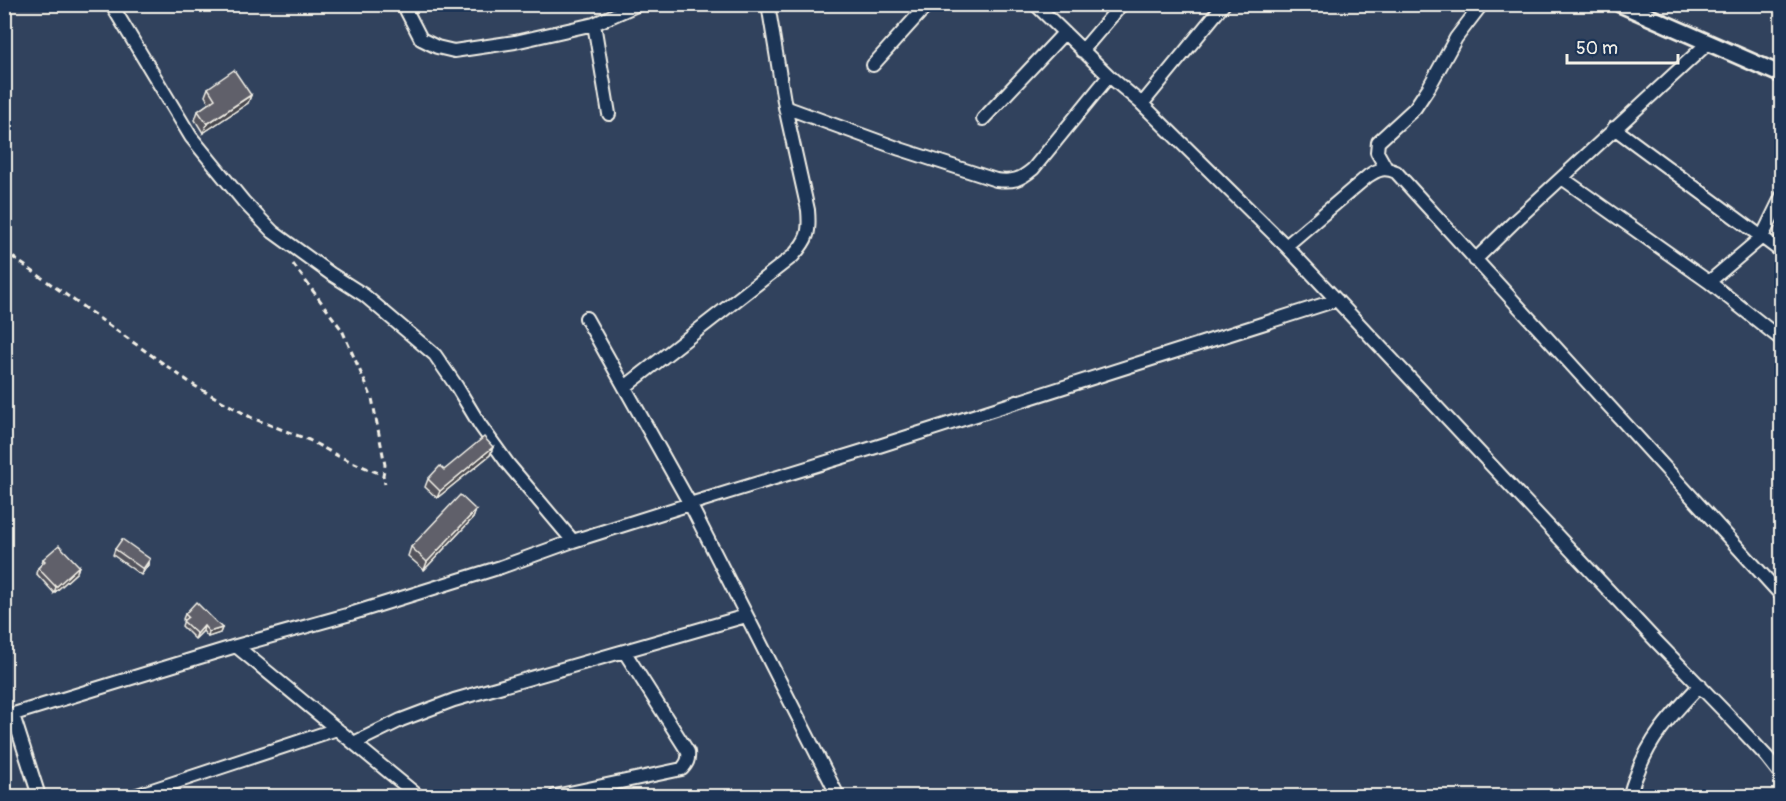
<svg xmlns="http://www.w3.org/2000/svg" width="1786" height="801" viewBox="0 0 1786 801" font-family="Pangolin,sans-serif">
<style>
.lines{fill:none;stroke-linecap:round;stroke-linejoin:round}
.minor-casing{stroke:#f4f1e8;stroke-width:16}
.tertiary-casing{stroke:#f4f1e8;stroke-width:20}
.path{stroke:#f4f1e8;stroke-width:3;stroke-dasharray:6 4.5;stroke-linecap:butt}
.minor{stroke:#1d3557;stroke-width:12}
.tertiary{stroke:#1d3557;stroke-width:15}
.wall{fill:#53535c;stroke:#f4f1e8;stroke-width:1.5}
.shaded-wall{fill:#44444b;stroke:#f4f1e8;stroke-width:1.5}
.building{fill:#61616b;stroke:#f4f1e8;stroke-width:1.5}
</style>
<rect width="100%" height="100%" fill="#31425d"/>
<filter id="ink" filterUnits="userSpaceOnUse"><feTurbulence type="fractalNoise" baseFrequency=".0167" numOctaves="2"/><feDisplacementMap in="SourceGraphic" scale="12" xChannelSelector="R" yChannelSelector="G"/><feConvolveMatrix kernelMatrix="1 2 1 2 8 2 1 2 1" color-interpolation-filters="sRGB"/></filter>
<g filter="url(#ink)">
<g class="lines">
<defs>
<path id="minor" d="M 111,4 L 191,137 L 244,202 L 273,232 L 331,274 L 364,295 L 435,355 L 457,387 L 480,425 L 508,464 L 573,541
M 403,4 L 421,39 L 437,47 L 454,51 L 515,42 L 594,24 L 639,4
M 1035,4 L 1109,76 L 1142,104 L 1286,246 L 1656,641 L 1724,711 L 1767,757 L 1782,776
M 594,24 L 609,114
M 1082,51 L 1122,4
M 873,65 L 928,4
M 1142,104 L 1224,4
M 785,107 L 900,149 L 996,180 C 1013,182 1020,180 1033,169 L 1109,76
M 983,119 L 1064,33
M 1614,128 L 1782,252
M 1386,168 L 1377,152 L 1378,142 L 1415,108 L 1429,87 L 1456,38 L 1482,4
M 1562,178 L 1709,282 L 1782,340
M 1286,246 L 1368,176 C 1378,169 1385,167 1396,172 L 1782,596
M 1475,260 L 1515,221 L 1708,43
M 1709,282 L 1762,237 L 1782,196
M 586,318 L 690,504 L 838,796
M 625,387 L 793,256 C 808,239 810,233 808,210 L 785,107 L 768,4
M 236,646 L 418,796
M 13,715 L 39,796
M 4,717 L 236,646 L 347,615 L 501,567 L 573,541 L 690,504 L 879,446 L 1337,300
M 354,743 L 401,720 L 454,700 L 746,616
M 134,796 L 337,729
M 555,796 L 682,769 C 687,763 689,760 688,752 L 624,651
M 1630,796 C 1631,788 1634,781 1637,774 C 1651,735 1673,714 1700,685"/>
<path id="tertiary" d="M 1620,4 L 1782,75"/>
</defs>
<!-- minor casing -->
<use href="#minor" class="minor-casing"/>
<!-- tertiary casing -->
<use href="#tertiary" class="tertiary-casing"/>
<!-- path -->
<path class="path" d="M 4,251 L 195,386 L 252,418 L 309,440 L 338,456 L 383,475
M 293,264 L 342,330 L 372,398 L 385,465 L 383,475 L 385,484"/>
<!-- minor -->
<use href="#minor" class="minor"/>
<!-- tertiary -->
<use href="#tertiary" class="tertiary"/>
</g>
<!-- wall -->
<path class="wall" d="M 208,88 L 251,95 L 248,103 L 203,133 L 195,120 L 198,111 L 209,103 L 205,96 Z
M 493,447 L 490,455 L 437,498 L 425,487 L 428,479 L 444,470 Z
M 476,510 L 473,518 L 424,570 L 408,556 L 411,547 Z
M 115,549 L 148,565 L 141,575 L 113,555 Z
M 43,559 L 79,566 L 77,572 L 54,593 L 36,573 L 38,568 L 42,564 Z
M 185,614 L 222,628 L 220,633 L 208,637 L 203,631 L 195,639 L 182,626 L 184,620 L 183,619 Z"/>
<!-- shaded-wall -->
<path class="shaded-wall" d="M 251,95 L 248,103 L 203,133 L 207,124 Z
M 493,447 L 490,455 L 437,498 L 440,491 Z
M 476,510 L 473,518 L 424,570 L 427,562 Z
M 150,559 L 148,565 L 141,575 L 143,569 Z
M 79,566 L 77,572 L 54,593 L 56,587 Z
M 204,626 L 203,631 L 195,639 L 197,634 Z
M 222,628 L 220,633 L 208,637 L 209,632 Z"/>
<!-- building -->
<path class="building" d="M 234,70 L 251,95 L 207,124 L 198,111 L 215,99 L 208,88 Z
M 484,437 L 493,447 L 440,491 L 428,479 L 440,466 L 444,470 Z
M 460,495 L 476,510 L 427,562 L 411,547 Z
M 122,539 L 150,559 L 143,569 L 115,549 Z
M 59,545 L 79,566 L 56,587 L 38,568 L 45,561 L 43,559 Z
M 196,602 L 222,628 L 209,632 L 204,626 L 197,634 L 183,621 L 188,617 L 185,614 Z"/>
</g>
<!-- margin -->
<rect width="1786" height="801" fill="none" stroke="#1d3557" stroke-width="24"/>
<rect x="12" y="12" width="1762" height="777" fill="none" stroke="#f4f1e8" stroke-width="2" filter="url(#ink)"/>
<!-- scale -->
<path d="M1567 54v9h111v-9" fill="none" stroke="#f4f1e8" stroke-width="3"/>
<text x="1576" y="54" font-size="18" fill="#f4f1e8" stroke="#1d3557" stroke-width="4.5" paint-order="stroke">50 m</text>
</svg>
